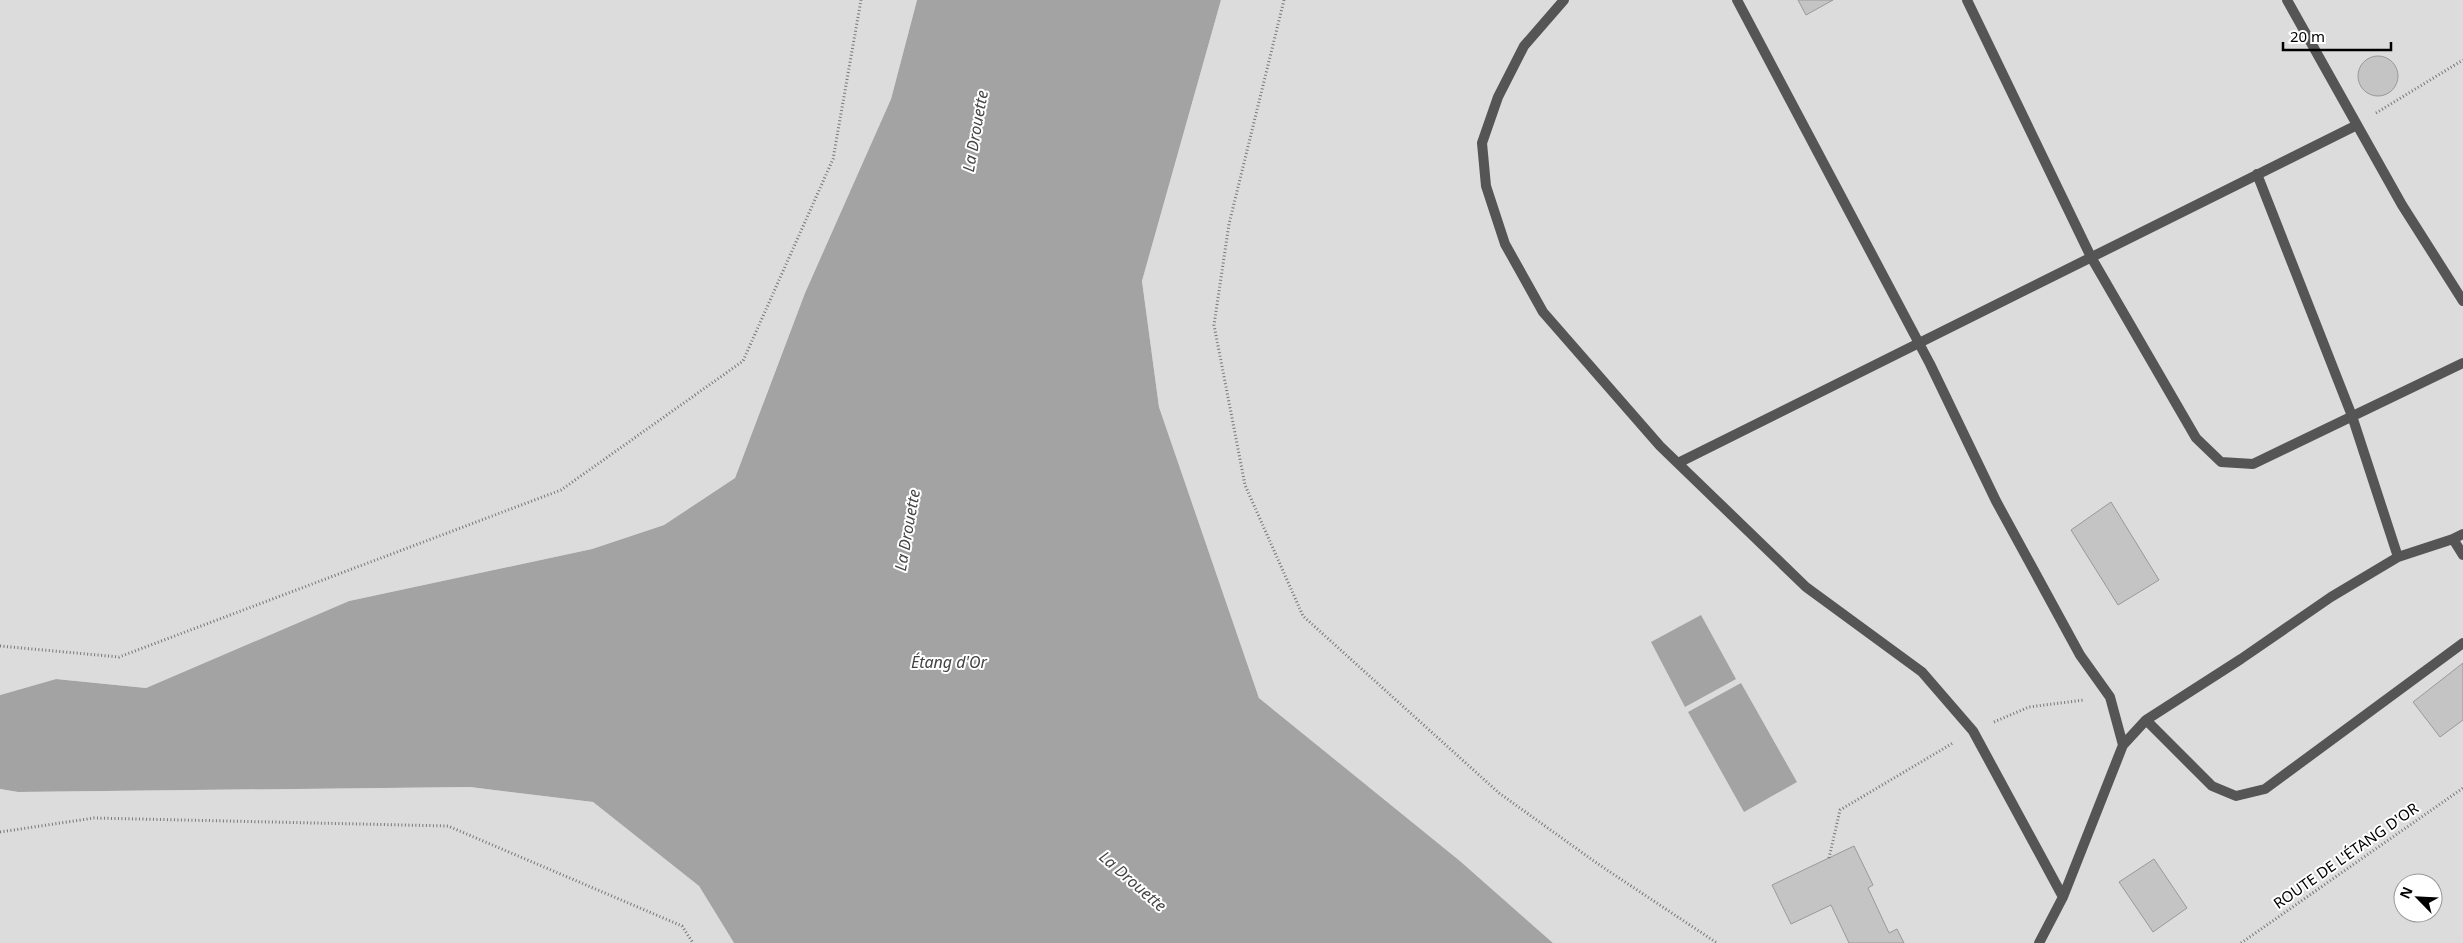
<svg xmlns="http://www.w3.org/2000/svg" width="2463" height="943" viewBox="0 0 2463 943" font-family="'Noto Sans',sans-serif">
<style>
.green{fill:#dcdcdc;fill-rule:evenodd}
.water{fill:#a3a3a3}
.building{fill:#c4c4c4;stroke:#999}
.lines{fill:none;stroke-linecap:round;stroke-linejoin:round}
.path{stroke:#777;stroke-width:3;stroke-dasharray:1 2.5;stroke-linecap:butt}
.service{stroke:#555;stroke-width:10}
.labels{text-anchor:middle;stroke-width:4;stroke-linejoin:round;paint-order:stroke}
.street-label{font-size:15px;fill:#000;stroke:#fff}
.water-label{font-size:16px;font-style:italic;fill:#444;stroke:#fff}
</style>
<rect width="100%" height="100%" fill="#fff"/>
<!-- green -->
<path class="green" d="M 0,0 L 917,0 L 891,99 L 805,293 L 735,478 L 664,525 L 592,549 L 349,601 L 146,688 L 56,679 L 0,695 Z
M 1221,0 L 2463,0 L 2463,943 L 1553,943 L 1460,861 L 1259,698 L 1159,407 L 1142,281 ZM 2403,883 L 2433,883 L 2433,913 L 2403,913 Z
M 470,787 L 593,802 L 699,886 L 734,943 L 0,943 L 0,789 L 18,792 Z"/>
<!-- water -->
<path class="water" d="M 917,0 L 1221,0 L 1142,281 L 1159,407 L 1259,698 L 1460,861 L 1553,943 L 734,943 L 699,886 L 593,802 L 470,787 L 18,792 L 0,789 L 0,695 L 56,679 L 146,688 L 349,601 L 592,549 L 664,525 L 735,478 L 805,293 L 891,99 Z
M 1701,615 L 1736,679 L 1685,707 L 1651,642 Z
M 1741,683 L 1797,782 L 1744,812 L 1688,712 Z"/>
<!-- building -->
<path class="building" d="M 1798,0 L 1833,0 L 1806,15 Z
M2358 76a20 20 0 1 1 40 0a20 20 0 1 1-40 0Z
M 2111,502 L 2159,580 L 2118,605 L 2071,530 Z
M 2463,663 L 2463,720 L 2440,737 L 2413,702 Z
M 1854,846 L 1873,885 L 1868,888 L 1889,933 L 1897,929 L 1904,943 L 1849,943 L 1831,905 L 1791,924 L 1772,885 Z
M 2154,859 L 2187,908 L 2153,932 L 2119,882 Z"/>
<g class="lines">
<!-- path -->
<path class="path" d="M 1284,0 L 1229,224 L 1214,325 L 1245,485 L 1303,616 L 1499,793 L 1598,864 L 1717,943
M 2376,113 L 2463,60
M 0,646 L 119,657 L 561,490 L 743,361 L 833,159 L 861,0
M 1994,722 L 2029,707 L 2084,700
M 0,832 L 94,818 L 448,826 L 682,926 L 693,943
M 1829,858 L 1840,810 L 1953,743
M 2241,943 L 2463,788"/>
<!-- service -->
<path class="service" d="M 1564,0 L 1524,46 L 1498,97 L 1482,143 L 1486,186 L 1505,244 L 1543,312 L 1660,446 L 1806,587 L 1922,672 L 1973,731 L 2063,897
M 1737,0 L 1930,364 L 1996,501 L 2080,655 L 2110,697 L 2123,745
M 1967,0 L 2091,257 L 2196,438 L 2221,462 L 2253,464 L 2463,363
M 2287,0 L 2402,205 L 2463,301
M 2257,174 L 2352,416 L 2398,557
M 1678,463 L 2357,125
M 2453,539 L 2463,555
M 2146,720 L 2212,786 L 2236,796 L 2265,789 L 2463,643
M 2039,943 L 2063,897 L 2123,745 L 2146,720 L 2241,659 L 2331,597 L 2398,557 L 2453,539 L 2463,534"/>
</g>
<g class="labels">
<!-- street labels -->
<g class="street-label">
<text transform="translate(2346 856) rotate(-35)" y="5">ROUTE DE L'ÉTANG D'OR</text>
</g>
<!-- water labels -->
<g class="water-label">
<text transform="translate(975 131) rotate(-80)" y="6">La Drouette</text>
<text transform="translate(907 530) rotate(-80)" y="6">La Drouette</text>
<text x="949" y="668">Étang d'Or</text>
<text transform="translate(1133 881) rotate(41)" y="6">La Drouette</text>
</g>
</g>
<!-- north arrow -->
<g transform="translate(2418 898) rotate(294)"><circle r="24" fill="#ffffff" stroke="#999999"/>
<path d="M0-4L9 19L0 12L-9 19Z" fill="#000000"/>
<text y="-8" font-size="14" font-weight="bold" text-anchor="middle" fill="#000000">N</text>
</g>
<!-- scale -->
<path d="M2283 42v8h108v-8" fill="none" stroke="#000000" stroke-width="2.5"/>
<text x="2290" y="42" font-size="15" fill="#000000" stroke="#ffffff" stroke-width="4" paint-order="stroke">20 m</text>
</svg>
